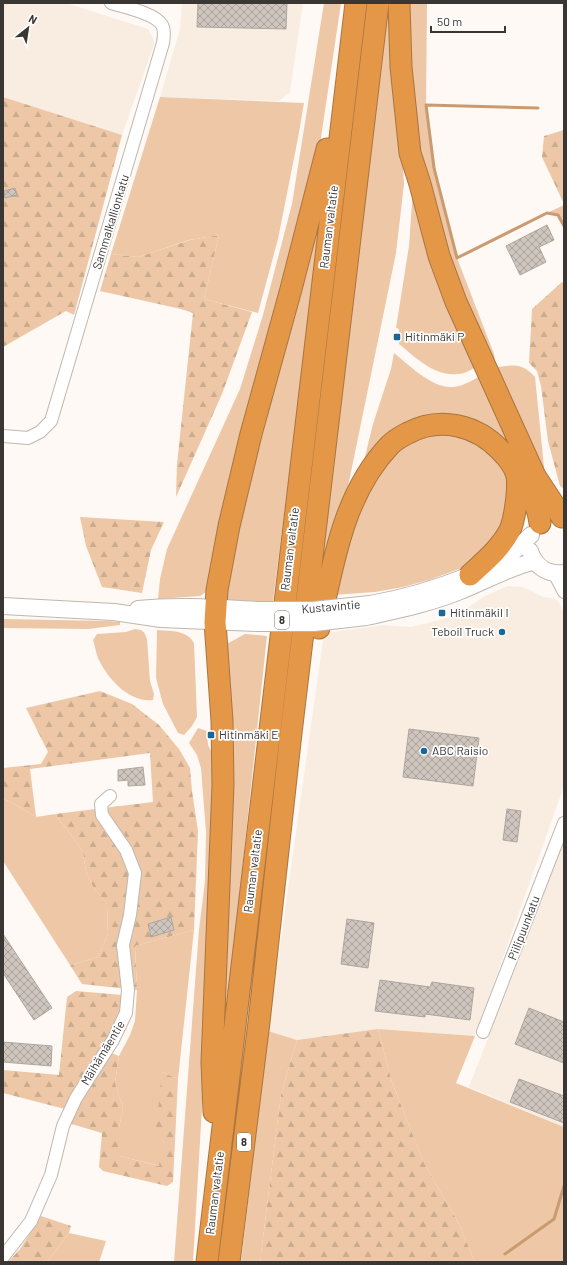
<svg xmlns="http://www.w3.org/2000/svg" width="567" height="1265" viewBox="0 0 567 1265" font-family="Barlow,sans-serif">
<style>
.built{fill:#f9ede2}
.green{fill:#edc7a6}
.forest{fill:url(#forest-firs)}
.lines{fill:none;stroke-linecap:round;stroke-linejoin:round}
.stream{stroke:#ca9b71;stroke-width:3}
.building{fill:url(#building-cross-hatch);stroke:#aea69f}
.street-casing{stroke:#bfb7af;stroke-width:14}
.secondary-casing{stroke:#bfb7af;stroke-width:18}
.highway-casing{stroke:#a97541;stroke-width:23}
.street{stroke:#fff;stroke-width:12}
.secondary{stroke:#fff;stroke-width:16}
.highway{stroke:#e59748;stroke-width:21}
.secondary-bridge-casing{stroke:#bfb7af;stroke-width:18;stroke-linecap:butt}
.secondary-bridge{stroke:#fff;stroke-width:16}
.poi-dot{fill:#196699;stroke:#fff;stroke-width:1.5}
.labels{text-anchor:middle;stroke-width:3.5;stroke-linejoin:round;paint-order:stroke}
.shield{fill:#fff;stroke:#747270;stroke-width:1}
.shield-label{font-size:11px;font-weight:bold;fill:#393633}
.street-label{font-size:12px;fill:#393633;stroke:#fff}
.poi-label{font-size:12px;fill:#393633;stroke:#fff;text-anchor:start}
</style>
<defs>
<pattern id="forest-firs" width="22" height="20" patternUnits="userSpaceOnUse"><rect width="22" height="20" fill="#edc7a6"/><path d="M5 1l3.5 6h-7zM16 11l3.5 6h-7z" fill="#ccac8f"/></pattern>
<pattern id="building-cross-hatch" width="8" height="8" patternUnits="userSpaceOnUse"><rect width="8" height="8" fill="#cec6be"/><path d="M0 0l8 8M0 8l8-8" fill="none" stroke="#a8a29b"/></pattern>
</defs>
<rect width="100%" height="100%" fill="#fef9f4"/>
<!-- built -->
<path class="built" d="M 3,3 L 66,3 L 148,29 L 155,42 L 122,135 L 3,97 Z
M 182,3 L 303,3 L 290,92 L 279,101 L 160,97 L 180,29 Z
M 508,586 L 522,587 L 530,590 L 543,597 L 552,598 L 558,601 L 564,613 L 564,786 L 475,1036 L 378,1029 L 297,1040 L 268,1031 L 324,633 L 384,625 L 411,627 L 455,616 L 485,596 Z
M 564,842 L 564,1127 L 469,1087 Z"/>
<!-- green -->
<path class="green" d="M 324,3 L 341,3 L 320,144 L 206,592 L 200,596 L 158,599 L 160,579 L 167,549 L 240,389 L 263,315 L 292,204 Z
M 388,3 L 393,3 L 404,184 L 396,253 L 344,506 L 317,598 Z
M 409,3 L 427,3 L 426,105 L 438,185 L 457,258 L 494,354 L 496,367 C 514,365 522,363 535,377 L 545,477 L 449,262 L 420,166 L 411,99 Z
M 160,97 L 304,103 L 298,138 L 278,239 L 258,313 L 204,299 L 219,235 L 189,240 L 138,257 L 111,254 Z
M 413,188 L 478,366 C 472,369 465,374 458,374 C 435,377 415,357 399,344 L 399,329 L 396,328 L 409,246 Z
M 323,194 L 307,335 L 273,601 L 231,601 L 226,598 L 236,528 Z
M 394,353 C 409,365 433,389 453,387 C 464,386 473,380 482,375 L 519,461 L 441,418 L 360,477 L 373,424 L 391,369 Z
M 420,432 L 463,433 L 495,457 L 508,478 L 509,519 L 470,565 L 429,580 L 403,587 L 375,592 L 332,595 L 352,520 L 389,455 Z
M 3,619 L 109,621 L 120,622 L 120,625 L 88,629 L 3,628 Z
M 135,629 C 143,630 144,631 147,639 L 150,681 L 154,694 L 153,700 C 129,703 107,678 98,658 C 96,653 95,646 93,640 L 97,634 L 126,632 Z
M 157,630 C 171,631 187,630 194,643 L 197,717 L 192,726 L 184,735 L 178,733 L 163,704 L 156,678 Z
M 245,634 L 267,636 L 236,927 L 219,1065 L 223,646 Z
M 198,728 L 207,731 L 208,745 L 212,753 L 216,783 L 205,1055 L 193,1262 L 174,1262 L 199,930 L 205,881 L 206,832 L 201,768 L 197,755 L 189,743 Z
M 3,799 L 9,801 L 36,817 L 55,814 L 78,844 L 83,853 L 86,871 L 93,887 L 107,904 L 108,934 L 98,957 L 70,965 L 3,861 Z
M 194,930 L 178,1079 L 162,1072 L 164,1139 L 160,1166 L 119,1156 L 119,1128 L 123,1108 L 115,1083 L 119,1056 L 130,1035 L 135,1021 L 137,990 L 135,946 Z
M 378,1029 L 475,1036 L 456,1083 L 564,1127 L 564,1262 L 475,1262 L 458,1222 L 424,1163 L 392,1082 Z
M 268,1031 L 297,1040 L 281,1094 L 260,1262 L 241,1262 Z
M 69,1233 L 106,1241 L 99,1262 L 47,1262 Z"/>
<!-- forest -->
<path class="forest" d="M 3,97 L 122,135 L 74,315 L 66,311 L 3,347 Z
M 564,130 L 564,204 L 542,157 L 544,136 Z
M 564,205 L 564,226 L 558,215 L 547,213 Z
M 219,235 L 204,299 L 252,312 L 222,394 L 176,497 L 177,464 L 193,313 L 181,309 L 100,291 L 111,254 L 138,257 L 190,240 Z
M 562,282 L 564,283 L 564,489 L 560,486 L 548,441 L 541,386 L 537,371 L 529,363 L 532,309 Z
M 80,517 L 164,522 L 151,550 L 142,593 L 102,587 L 86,546 Z
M 100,691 L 132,704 L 159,725 L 179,749 L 190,768 L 192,791 L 198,831 L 194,930 L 135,946 L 137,990 L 82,984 L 70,965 L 98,957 L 108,934 L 107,904 L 93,887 L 86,871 L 83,853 L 78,844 L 55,814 L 153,802 L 150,753 L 30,769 L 36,817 L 9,801 L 3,799 L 3,768 L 41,764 L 48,752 L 26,708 Z
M 76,991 L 122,995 L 123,1012 L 65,1109 L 3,1093 L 3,1070 L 59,1075 L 67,997 Z
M 378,1029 L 392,1082 L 424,1163 L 458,1222 L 475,1262 L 260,1262 L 281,1094 L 297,1040 Z
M 108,1052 L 119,1056 L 115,1083 L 123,1108 L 119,1128 L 119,1156 L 159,1166 L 164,1139 L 156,1129 L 162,1072 L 178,1079 L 173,1182 L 167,1186 L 103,1171 L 99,1167 L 102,1133 L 68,1123 Z
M 41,1216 L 71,1226 L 69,1233 L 47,1262 L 8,1262 L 20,1249 Z"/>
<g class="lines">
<!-- stream -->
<path class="stream" d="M 538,108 L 426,105 L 434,168 L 457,258 L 547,213 L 558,215 L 564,226
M 505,1254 L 554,1219 L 564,1186"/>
</g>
<!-- building -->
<path class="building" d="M 198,3 L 287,3 L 286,29 L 197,27 Z
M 15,188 L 17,195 L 5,198 L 4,191 Z
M 547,225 L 554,240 L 539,247 L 546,262 L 520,275 L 506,246 Z
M 409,729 L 479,738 L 473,786 L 403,777 Z
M 143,767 L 145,785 L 128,786 L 128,780 L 118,781 L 118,770 Z
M 507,809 L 521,811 L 517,842 L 503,840 Z
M 171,917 L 174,930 L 151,937 L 148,924 Z
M 347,919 L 374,923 L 368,968 L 341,964 Z
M 3,934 L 52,1008 L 34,1020 L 3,973 Z
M 380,980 L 430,987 L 432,982 L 474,988 L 470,1020 L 425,1014 L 425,1017 L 375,1011 Z
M 529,1008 L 564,1022 L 564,1063 L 515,1044 Z
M 3,1042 L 52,1046 L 51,1066 L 3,1062 Z
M 519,1079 L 564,1096 L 564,1123 L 510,1102 Z"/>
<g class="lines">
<defs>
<path id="street" d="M 3,436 L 28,438 L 40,432 L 51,421 L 163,43 C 164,37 165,30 162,25 C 155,13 124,7 111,3
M 554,573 L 564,592
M 483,1032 L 564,823
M 3,1257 L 31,1221 L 51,1175 L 63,1126 L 76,1098 L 113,1040 L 126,1013 L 128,990 L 123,945 L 130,915 L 135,873 L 126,850 L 102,815 L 101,804 L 110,796"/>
<path id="secondary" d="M 530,551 C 535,567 548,575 564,573
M 370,604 C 405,598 438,588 470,575 C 479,571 488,569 496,565 C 509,558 520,545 531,535
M 3,606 L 114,612 L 161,619 L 257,623
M 138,609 C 178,605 219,608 259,610
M 366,617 C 397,610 428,604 458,592 C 483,582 508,568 535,561"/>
<path id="highway" d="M 399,3 L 401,67 L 410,153 L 420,184 L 439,256 L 456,302 L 535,476 L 562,517
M 520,479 C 532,493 538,506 540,523
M 319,628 C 333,564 343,494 390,445 C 395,440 402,436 408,433 C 440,416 477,425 501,451 C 507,457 515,467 517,476 C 519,489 515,518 510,530 C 501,548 485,561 470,575
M 214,1112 L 212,1062 L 223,785 L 222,721 L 215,622 L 217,590 L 229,526 L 251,434 L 291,289 L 327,149
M 207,1262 L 356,3
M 229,1262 L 259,1022 L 291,733 L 378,3"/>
</defs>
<!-- street casing -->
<use href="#street" class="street-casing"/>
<!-- secondary casing -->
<use href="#secondary" class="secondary-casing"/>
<!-- highway casing -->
<use href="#highway" class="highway-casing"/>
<!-- street -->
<use href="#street" class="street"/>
<!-- secondary -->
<use href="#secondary" class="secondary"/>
<!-- highway -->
<use href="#highway" class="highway"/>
<defs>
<path id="secondary-bridge" d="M 259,610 L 313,610 L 370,604
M 257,623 L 314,623 L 366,617"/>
</defs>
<!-- secondary-bridge casing -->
<use href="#secondary-bridge" class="secondary-bridge-casing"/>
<!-- secondary-bridge -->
<use href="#secondary-bridge" class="secondary-bridge"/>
</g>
<!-- markers -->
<g class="poi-dot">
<rect x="393" y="333" width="8" height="8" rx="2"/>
<rect x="438" y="609" width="8" height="8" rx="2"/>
<circle cx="502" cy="632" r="4"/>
<rect x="207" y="731" width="8" height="8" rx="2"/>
<circle cx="424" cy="751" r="4"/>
</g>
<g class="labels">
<!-- shield labels -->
<g class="shield">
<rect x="275" y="611" width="14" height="18" rx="3"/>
<rect x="237" y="1133" width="14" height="18" rx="3"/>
</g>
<g class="shield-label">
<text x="282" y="624">8</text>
<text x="244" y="1146">8</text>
</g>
<!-- street labels -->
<g class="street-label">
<text transform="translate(111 222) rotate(-73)" y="4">Sammalkallionkatu</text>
<text transform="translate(329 227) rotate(-83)" y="4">Rauman valtatie</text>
<text transform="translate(290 549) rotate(-83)" y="4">Rauman valtatie</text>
<text transform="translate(331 607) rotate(-5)" y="4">Kustavintie</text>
<text transform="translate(253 871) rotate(-83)" y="4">Rauman valtatie</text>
<text transform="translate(524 928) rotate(-69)" y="4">Piilipuunkatu</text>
<text transform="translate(103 1053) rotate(-59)" y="4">Mäihämäentie</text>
<text transform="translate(215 1193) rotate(-83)" y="4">Rauman valtatie</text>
</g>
<!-- poi labels -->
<g class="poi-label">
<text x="405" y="341">Hitinmäki P</text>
<text x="450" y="617">HitinmäkiI I</text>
<text x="494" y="636" text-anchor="end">Teboil Truck</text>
<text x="219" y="739">Hitinmäki E</text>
<text x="432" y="755">ABC Raisio</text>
</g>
</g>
<!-- border -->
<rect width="567" height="1265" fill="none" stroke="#393633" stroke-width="8"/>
<!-- north arrow -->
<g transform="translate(28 28) rotate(30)" stroke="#ffffff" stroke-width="3" paint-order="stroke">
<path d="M0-3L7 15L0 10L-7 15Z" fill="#393633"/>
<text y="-6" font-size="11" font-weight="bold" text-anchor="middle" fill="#393633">N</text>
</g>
<!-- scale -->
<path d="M431 26v6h74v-6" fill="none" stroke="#393633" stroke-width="2"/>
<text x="437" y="26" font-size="12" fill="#393633" stroke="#ffffff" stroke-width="3" paint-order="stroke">50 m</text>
</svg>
